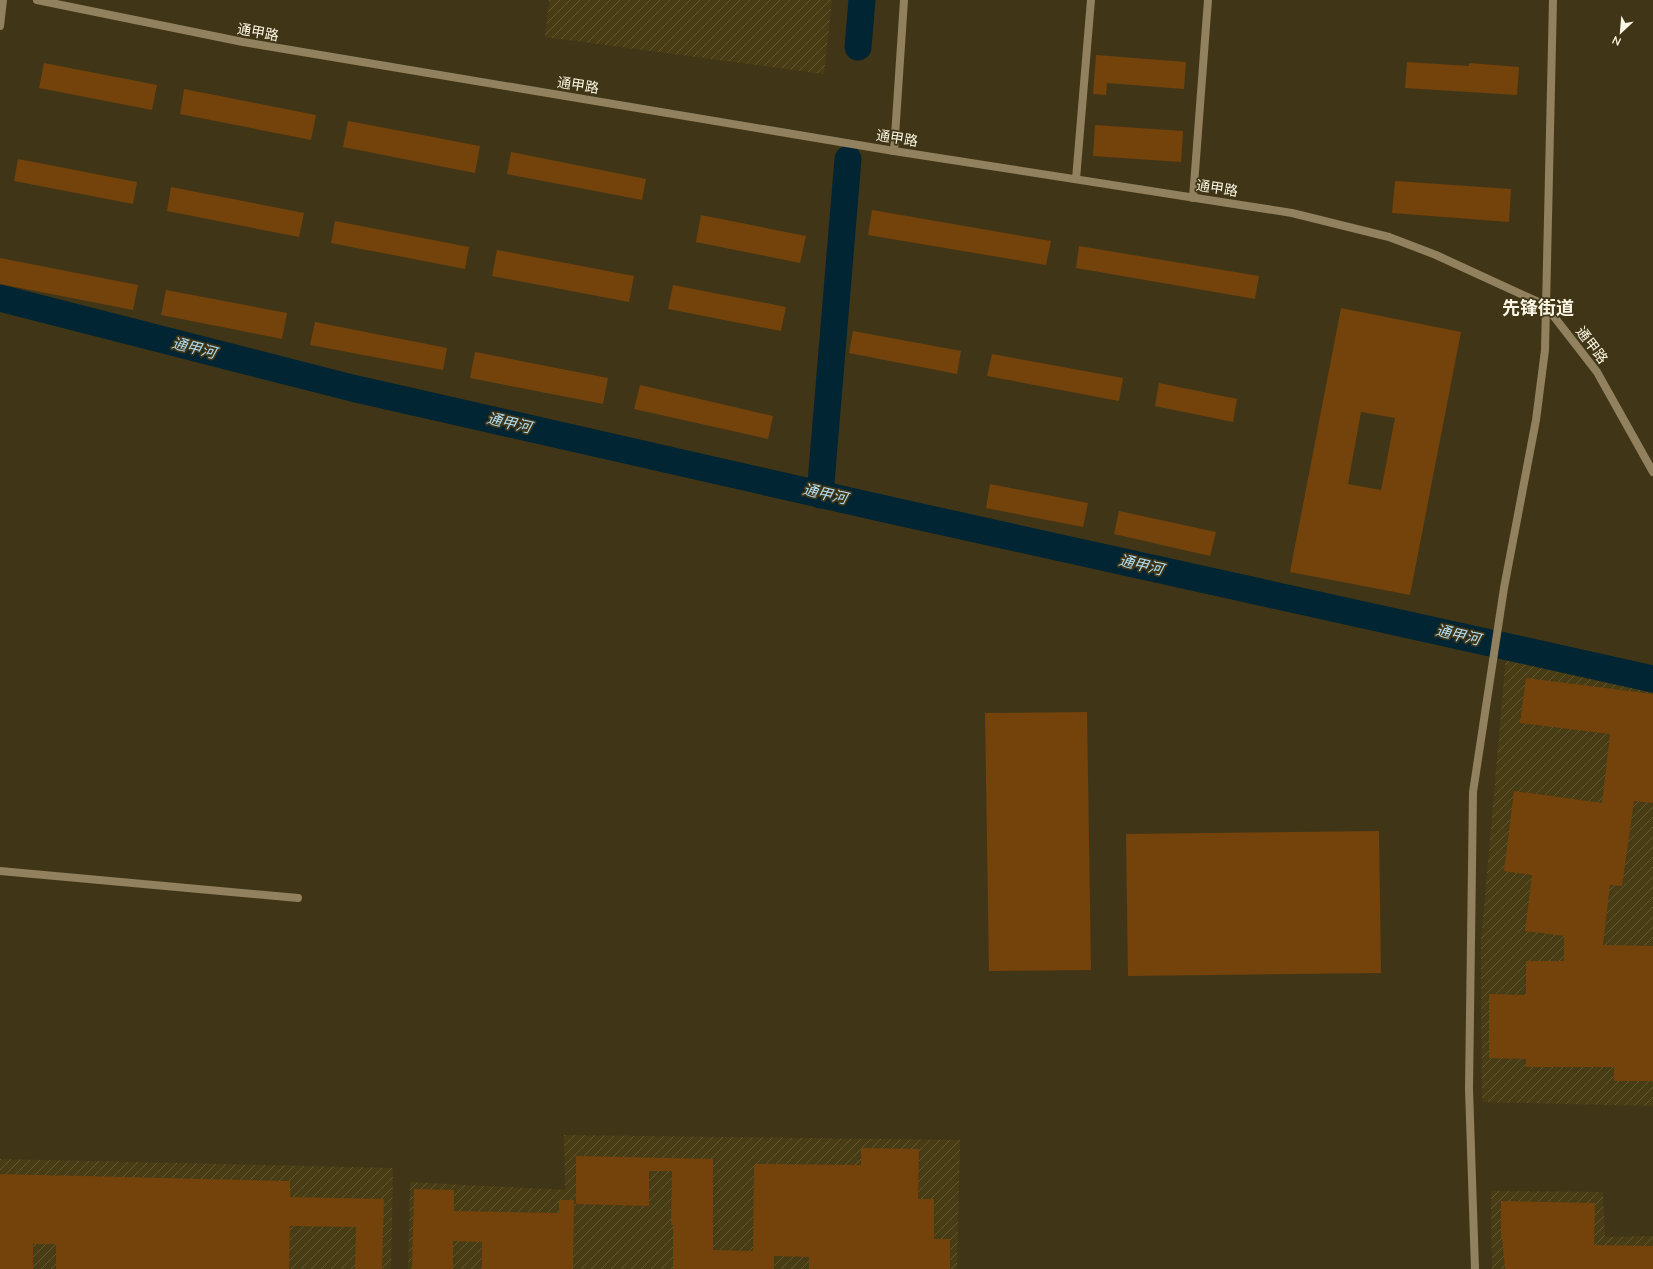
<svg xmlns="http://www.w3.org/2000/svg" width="1653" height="1269" viewBox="0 0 1653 1269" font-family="Mulish,'Noto Sans SC',sans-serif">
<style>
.industrial{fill:url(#industrial-furrows)}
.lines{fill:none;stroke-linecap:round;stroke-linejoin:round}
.river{stroke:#012532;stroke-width:27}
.building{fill:#74420b;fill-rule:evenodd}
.minor{stroke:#91815e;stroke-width:8}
.tertiary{stroke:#91815e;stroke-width:8}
.labels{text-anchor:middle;stroke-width:3.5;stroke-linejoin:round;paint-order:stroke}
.street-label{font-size:14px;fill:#fbf5e3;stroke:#403617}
.water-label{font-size:15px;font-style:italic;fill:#adddf4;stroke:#403617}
.district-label{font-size:18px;font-weight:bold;fill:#fbf5e3;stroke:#403617}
</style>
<defs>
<pattern id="industrial-furrows" width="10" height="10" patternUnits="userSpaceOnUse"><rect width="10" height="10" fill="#483c14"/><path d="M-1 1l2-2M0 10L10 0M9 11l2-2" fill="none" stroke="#635936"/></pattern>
</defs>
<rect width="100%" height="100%" fill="#403617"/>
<!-- industrial -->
<path class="industrial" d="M 549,0 L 832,0 L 824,74 L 545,37 Z
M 1506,656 L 1653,686 L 1653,1106 L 1482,1102 L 1481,942 Z
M 564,1135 L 960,1140 L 957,1269 L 408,1269 L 410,1182 L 565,1190 Z
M 0,1159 L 393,1168 L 391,1269 L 0,1269 Z
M 1491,1191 L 1603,1192 L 1605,1237 L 1653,1236 L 1653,1269 L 1492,1269 Z"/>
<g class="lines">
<!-- river -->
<path class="river" d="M 858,47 L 862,0
M 0,298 L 352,388 L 894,511 L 1653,679
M 820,495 L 848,159"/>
</g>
<!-- building -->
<path class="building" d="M 1096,55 L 1186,62 L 1184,89 L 1107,83 L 1106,95 L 1093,94 Z
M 1407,62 L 1469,66 L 1469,63 L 1519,67 L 1517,95 L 1405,88 Z
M 44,63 L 157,85 L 152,110 L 39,88 Z
M 184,89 L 316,115 L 311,140 L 180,114 Z
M 348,121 L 480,146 L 475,173 L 343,147 Z
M 1095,125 L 1183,131 L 1181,162 L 1093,156 Z
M 511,152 L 646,179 L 642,200 L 507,174 Z
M 18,159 L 137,182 L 133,204 L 14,181 Z
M 1395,181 L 1511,189 L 1509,222 L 1392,213 Z
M 171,187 L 304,213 L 299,237 L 167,211 Z
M 872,210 L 1051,241 L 1046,265 L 868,235 Z
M 701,215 L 806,236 L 800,263 L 696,242 Z
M 335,221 L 469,247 L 465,269 L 331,243 Z
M 1079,246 L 1259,276 L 1255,299 L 1076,268 Z
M 497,250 L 634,276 L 629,302 L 492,276 Z
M 0,258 L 138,285 L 133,310 L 0,284 Z
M 673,285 L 786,307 L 781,331 L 668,309 Z
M 166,290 L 287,313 L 282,339 L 161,315 Z
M 1341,308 L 1461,332 L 1410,595 L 1290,572 ZM 1361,412 L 1395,418 L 1381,490 L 1348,484 Z
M 315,322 L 447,348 L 443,370 L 310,345 Z
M 853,331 L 961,351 L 957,374 L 849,353 Z
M 475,352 L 608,378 L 603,404 L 470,378 Z
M 992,354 L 1123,378 L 1119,401 L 987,376 Z
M 1159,383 L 1237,399 L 1233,422 L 1155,406 Z
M 640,385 L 773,416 L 768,439 L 634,409 Z
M 990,484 L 1088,503 L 1083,527 L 986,508 Z
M 1119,511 L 1216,532 L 1210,556 L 1114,534 Z
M 1526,678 L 1653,694 L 1653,803 L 1634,801 L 1622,886 L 1610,885 L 1603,945 L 1653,946 L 1653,1081 L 1614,1081 L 1614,1067 L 1526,1067 L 1526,1059 L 1489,1058 L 1489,994 L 1526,995 L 1526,961 L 1564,961 L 1564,936 L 1525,931 L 1532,875 L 1504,871 L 1514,791 L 1602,803 L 1610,734 L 1520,723 Z
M 1087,712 L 1091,970 L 989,971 L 985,713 Z
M 1379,831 L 1381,973 L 1128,976 L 1126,834 Z
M 861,1148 L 919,1149 L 918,1199 L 934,1199 L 934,1239 L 950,1239 L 950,1269 L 809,1269 L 809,1257 L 774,1256 L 774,1269 L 673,1269 L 673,1225 L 671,1225 L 672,1171 L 649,1171 L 649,1206 L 576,1204 L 576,1156 L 713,1159 L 713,1250 L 753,1251 L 754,1164 L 861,1165 Z
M 0,1174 L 290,1181 L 290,1197 L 384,1199 L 382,1269 L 355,1269 L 356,1227 L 290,1226 L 289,1269 L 56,1269 L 56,1244 L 33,1244 L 33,1269 L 0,1269 Z
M 414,1189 L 454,1190 L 454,1211 L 559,1213 L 559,1200 L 574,1200 L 573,1269 L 482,1269 L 482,1242 L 453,1241 L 453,1269 L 412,1269 Z
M 1501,1201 L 1595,1203 L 1594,1245 L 1653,1246 L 1653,1269 L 1505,1269 L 1502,1238 L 1501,1238 Z"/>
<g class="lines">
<!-- minor -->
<path class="minor" d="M 894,151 L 904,0
M 1076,179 L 1091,0
M 1193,198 L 1208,0
M 0,871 L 298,898"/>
<!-- tertiary -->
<path class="tertiary" d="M 37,0 L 243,42 L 894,151 L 1292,213 L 1389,237 L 1436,255 L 1545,305 L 1597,372 L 1653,472
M 0,26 L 3,0
M 1475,1269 L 1469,1089 L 1473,792 L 1504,588 L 1536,420 L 1545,350 L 1553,0"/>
</g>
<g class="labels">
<!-- street labels -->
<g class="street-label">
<text transform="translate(258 32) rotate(10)" y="5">通甲路</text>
<text transform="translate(578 85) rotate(9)" y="5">通甲路</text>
<text transform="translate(897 138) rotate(9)" y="5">通甲路</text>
<text transform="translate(1217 188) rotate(9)" y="5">通甲路</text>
<text transform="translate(1592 345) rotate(53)" y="5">通甲路</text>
</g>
<!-- water labels -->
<g class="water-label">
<text transform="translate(194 348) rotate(14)" y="5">通甲河</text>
<text transform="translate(509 423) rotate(13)" y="5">通甲河</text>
<text transform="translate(825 494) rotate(13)" y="5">通甲河</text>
<text transform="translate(1141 565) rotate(13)" y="5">通甲河</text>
<text transform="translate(1458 635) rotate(13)" y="5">通甲河</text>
</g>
<!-- district labels -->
<g class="district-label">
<text x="1538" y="314">先锋街道</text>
</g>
</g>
<!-- north arrow -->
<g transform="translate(1621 32) rotate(206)" stroke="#403617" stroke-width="3" paint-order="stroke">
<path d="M0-3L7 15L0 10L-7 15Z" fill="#fbf5e3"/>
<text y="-6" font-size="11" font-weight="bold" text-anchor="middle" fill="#fbf5e3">N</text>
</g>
</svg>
